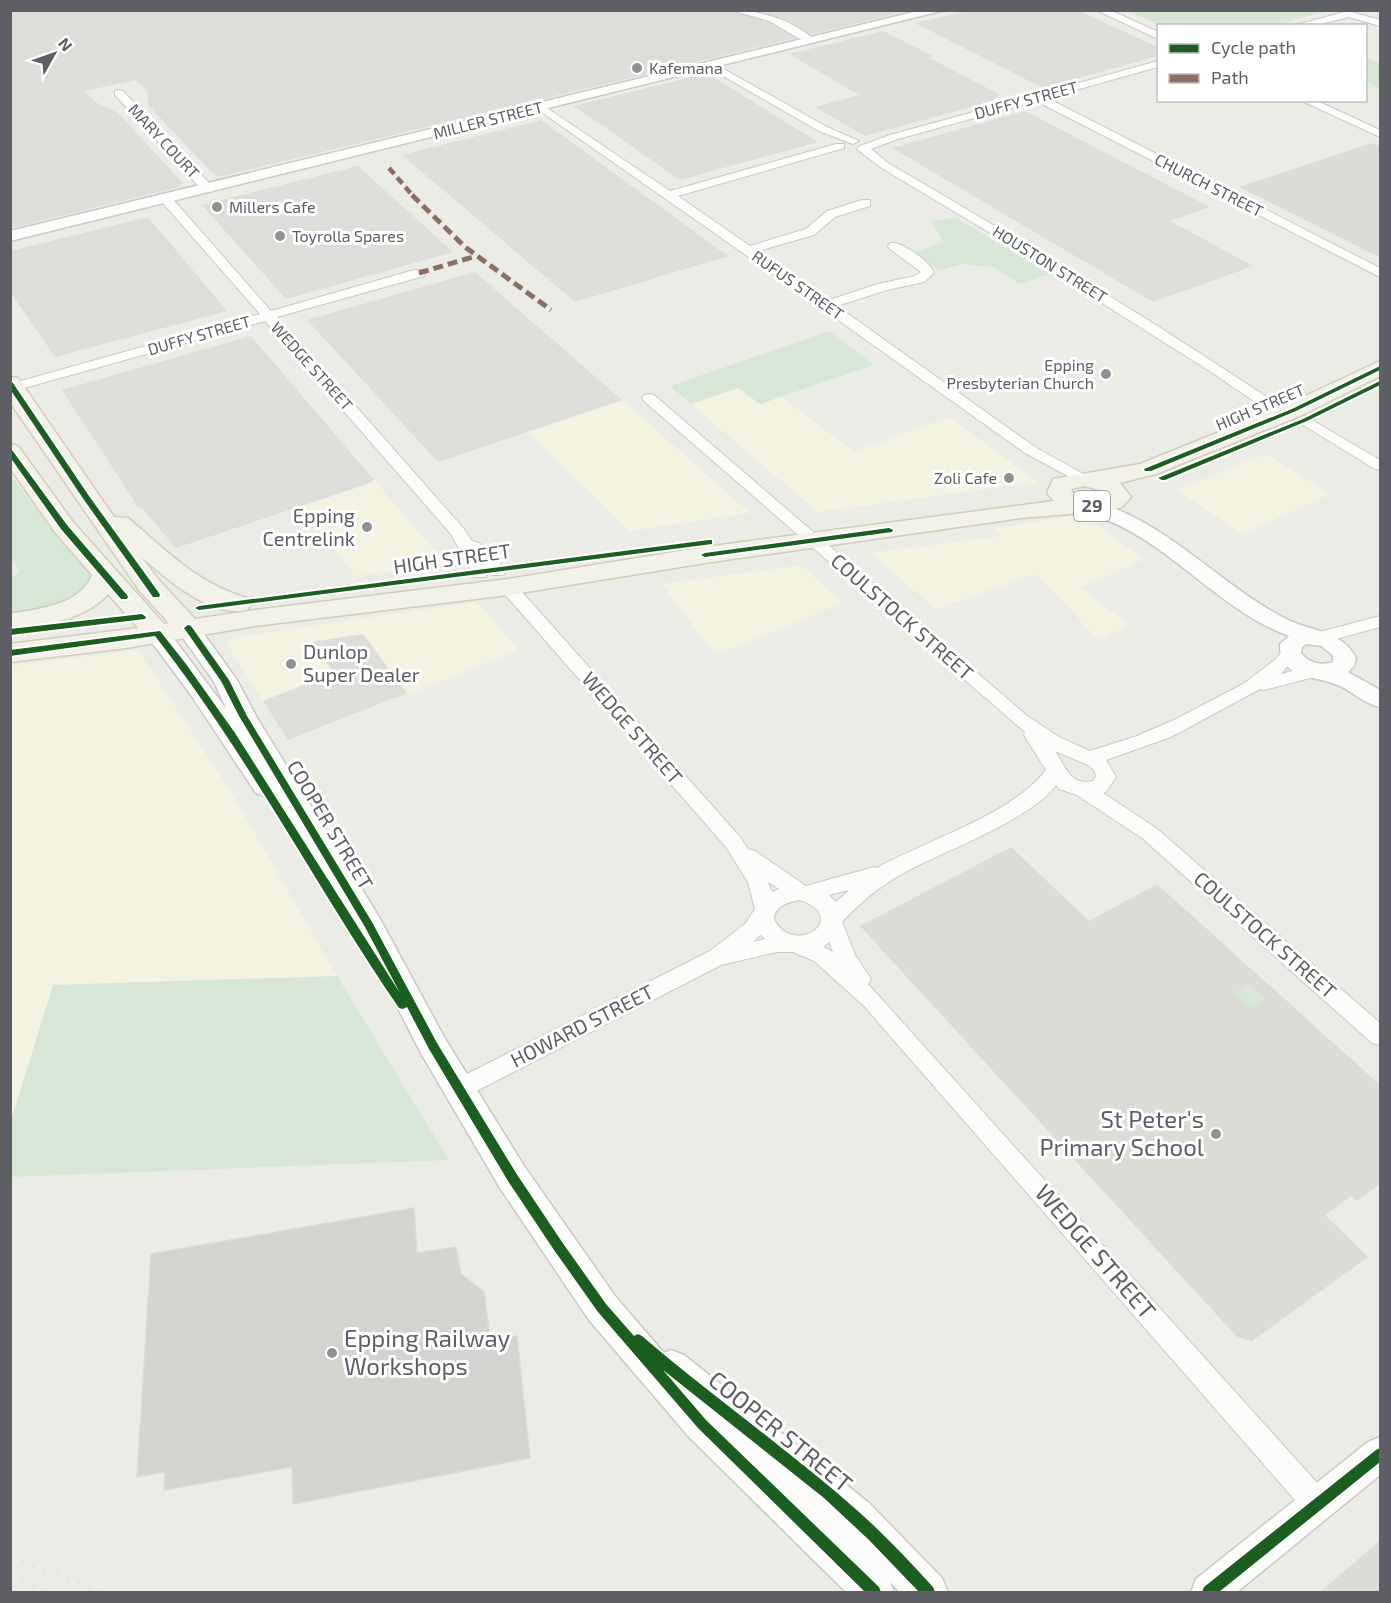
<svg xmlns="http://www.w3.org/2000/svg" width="1391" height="1603" viewBox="0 0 1391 1603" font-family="'Exo 2',sans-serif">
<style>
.commercial{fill:#f4f3e2}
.industrial{fill:#ddddd9}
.education{fill:#dcdcd6}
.green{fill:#d6e7d6}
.building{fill:#d3d3d0;stroke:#dbdbd6;stroke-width:1.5}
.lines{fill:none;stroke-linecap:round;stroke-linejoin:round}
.minor-casing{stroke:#c9c9c9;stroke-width:2}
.tertiary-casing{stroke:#c9c9c9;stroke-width:3}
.secondary-casing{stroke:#c8c9c7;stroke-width:3}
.primary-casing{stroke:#d2ceb7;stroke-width:3}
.minor{fill:#fcfcfb;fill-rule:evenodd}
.tertiary{fill:#fcfcfb;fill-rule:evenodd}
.secondary{fill:#fcfcfb;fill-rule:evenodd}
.primary{fill:#f2f2e9;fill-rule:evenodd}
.rail{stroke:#e3e4e3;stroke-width:6;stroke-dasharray:2 10;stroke-linecap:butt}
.quiet-far1{stroke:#8d6e63;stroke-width:4.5;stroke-dasharray:8 4.5;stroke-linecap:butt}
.quiet{stroke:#8d6e63;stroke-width:5;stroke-dasharray:10 5;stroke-linecap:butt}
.cycleway-casing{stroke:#fff;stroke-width:4}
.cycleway{fill:#1b5e20;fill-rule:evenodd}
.poi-dot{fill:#8f9092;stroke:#fff;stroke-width:2}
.labels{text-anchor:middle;stroke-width:6;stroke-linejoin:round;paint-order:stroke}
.far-poi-label{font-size:16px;fill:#5d5f64;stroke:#fff;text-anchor:start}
.far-street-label{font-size:16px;fill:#5d5f64;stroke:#fff}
.shield{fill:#fff;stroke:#8e8f92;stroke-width:1.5}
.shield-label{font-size:18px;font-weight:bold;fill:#5d5f64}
.poi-label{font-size:20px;fill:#5d5f64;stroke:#fff;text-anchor:end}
.street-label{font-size:20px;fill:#5d5f64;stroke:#fff}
.near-poi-label{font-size:24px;fill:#5d5f64;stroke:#fff;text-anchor:end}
.near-street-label{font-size:24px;fill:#5d5f64;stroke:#fff}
</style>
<rect width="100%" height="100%" fill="#ecece7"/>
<!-- commercial -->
<path class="commercial" d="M 738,387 L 760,404 L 781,397 L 854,452 L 949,417 L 1038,482 L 818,512 L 691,404 Z
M 622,400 L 750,513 L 630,531 L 528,432 Z
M 1266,454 L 1330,494 L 1242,534 L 1177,490 Z
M 374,480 L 432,548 L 439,552 L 450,563 L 355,576 L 303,506 L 367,484 Z
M 1077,515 L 1084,516 L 1144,559 L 1080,588 L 1129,625 L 1099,640 L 1036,574 L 936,609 L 870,553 L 1001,536 L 996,528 Z
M 796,566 L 802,566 L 842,603 L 729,650 L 726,648 L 714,653 L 662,584 Z
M 477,602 L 518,650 L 408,694 L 363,634 L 313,642 L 334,673 L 263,701 L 226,643 L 235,637 Z
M 138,650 L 229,789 L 337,976 L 54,985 L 11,1121 L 11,666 Z"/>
<!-- industrial -->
<path class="industrial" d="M 10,11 L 908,11 L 223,176 L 214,175 L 149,106 L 147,91 L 136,80 L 84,91 L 97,103 L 118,113 L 183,183 L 179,187 L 11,228 Z
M 968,11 L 1079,11 L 1158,47 L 1158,56 L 1043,88 L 915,23 Z
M 883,31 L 933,56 L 929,58 L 999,94 L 993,100 L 983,104 L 865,136 L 815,107 L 859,95 L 789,54 Z
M 707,73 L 818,142 L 680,180 L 574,106 Z
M 1025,111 L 1210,207 L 1170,221 L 1253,266 L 1153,302 L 892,148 Z
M 541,120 L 728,256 L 575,302 L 402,155 Z
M 358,166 L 453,252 L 286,299 L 202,205 Z
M 148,217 L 227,311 L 55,357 L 11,293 L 11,251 Z
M 475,272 L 622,400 L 438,462 L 307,320 Z
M 251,336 L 374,480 L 367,484 L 176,548 L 141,507 L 138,507 L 62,390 Z
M 363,634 L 407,693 L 288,740 L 263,701 L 334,673 L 312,642 Z"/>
<!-- education -->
<path class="education" d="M 1372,143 L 1380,146 L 1380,258 L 1239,187 Z
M 1011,847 L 1089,921 L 1157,884 L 1380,1085 L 1380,1184 L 1357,1201 L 1352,1196 L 1325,1215 L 1368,1257 L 1252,1341 L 1237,1337 L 860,926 Z
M 1380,1540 L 1380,1592 L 1320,1592 L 1376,1544 Z"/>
<!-- green -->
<path class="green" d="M 1127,11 L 1326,11 L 1272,26 L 1161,25 Z
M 1366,57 L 1380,63 L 1380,89 L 1366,82 Z
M 956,218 L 1051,274 L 1020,284 L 993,267 L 962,264 L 939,270 L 912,253 L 944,242 L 931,221 Z
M 830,331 L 874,365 L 760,404 L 738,388 L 691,404 L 670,386 Z
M 10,475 L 93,579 L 78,600 L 11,620 L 11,578 L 19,572 L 16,564 L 11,561 Z
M 337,976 L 449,1160 L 11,1177 L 11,1121 L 53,985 Z
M 1249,984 L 1266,999 L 1251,1008 L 1234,993 Z"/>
<!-- building -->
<path class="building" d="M 414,1208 L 417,1253 L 456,1247 L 461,1274 L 484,1292 L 490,1339 L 517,1336 L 530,1458 L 293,1504 L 292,1467 L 164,1490 L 165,1472 L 137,1477 L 151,1254 Z"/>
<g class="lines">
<defs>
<path id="minor" d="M 730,10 C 760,10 794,20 816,41 L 807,43 L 769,21 Z
M 1096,10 L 1110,10 L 1158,32 L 1158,39 Z
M 1348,11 L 1380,20 L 1380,26 L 1349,17 L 1312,26 L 1292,26 Z
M 1158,61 L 1158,67 L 1047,98 L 1380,268 L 1380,277 L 1036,101 L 898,139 L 871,149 L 888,163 C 1024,242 1158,324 1289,412 L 1291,415 L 1289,418 L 1279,418 L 1208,370 L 1012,246 L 880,167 L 857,149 L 860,146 L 890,135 Z
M 713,63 L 827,127 L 859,141 L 853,144 L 819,131 L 709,68 L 709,64 Z
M 119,90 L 123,91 L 212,186 L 212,192 L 204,192 L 115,95 L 115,91 Z
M 1300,100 L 1315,100 L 1380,130 L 1380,137 Z
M 541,104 L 670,191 L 836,144 L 844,144 L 844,148 L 678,196 L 750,246 L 806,229 L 827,211 L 862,200 L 870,200 L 870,206 L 835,217 L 814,235 L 758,251 L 829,300 L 878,284 L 915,276 L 921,272 L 890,249 L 888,246 L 890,243 C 901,241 931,262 934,273 L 924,282 L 887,290 L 837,306 L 1035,447 L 1092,479 L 1084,484 L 1079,482 L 1025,453 L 806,297 L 537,109 L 536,107 Z
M 166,195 L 170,196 L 271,311 L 414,270 L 424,270 L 425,273 L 424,276 L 277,317 L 464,529 L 472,541 L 479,543 L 504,567 L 506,571 L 504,575 L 492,575 L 487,569 L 488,573 L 486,577 L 474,577 L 451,534 L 265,321 L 10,392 L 10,384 L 260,314 L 162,202 L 162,196 Z
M 649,394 L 654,395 L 1026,715 L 1059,737 L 1090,751 L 1137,736 L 1176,719 L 1243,684 L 1276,659 L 1284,649 L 1296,649 L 1299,653 L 1281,674 L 1316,665 L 1322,667 L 1325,671 L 1322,675 L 1264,690 L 1260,689 L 1171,737 L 1106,760 L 1116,777 L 1106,792 L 1103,793 L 1156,828 L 1380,1023 L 1380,1045 L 1372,1043 L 1142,838 L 1077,795 L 1059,789 L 1056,785 C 1030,821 940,852 900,875 C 878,887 859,904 842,922 L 855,955 L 871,979 L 868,984 L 1328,1495 L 1332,1505 L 1328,1515 L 1318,1519 L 1308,1515 L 864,1006 L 814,961 L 793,952 L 777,952 L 721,965 L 467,1096 L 459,1099 L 451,1096 L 447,1089 L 451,1082 L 710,951 L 745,924 L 755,909 L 748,882 L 726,847 L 502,591 L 500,587 L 502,583 L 514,583 L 740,837 L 748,849 L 755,851 L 806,886 L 874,867 L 877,868 C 927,840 1012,815 1046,770 L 1024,735 L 1025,732 L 644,401 L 642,398 L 644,395 ZM 1055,751 L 1088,765 L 1094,770 L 1096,776 L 1093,781 C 1069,786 1066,766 1055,751 ZM 768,882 L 779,889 L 772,892 ZM 849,890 L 836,902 L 829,895 ZM 800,900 C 852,918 793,958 774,919 C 775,906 788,902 800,900 ZM 761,935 L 765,939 L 753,942 L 760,935 ZM 829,942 L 833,952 L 823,947 Z
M 1305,416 L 1380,460 L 1380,470 L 1375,469 L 1300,423 L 1298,420 L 1300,417 Z
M 1380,616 L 1380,627 L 1318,644 L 1312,642 L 1309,638 L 1312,634 Z"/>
<path id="tertiary" d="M 922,10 L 945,10 L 10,241 L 10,231 Z
M 1089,500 C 1165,519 1218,584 1286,619 C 1312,632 1342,630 1356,658 L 1354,666 L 1348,672 L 1380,690 L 1380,707 C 1363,704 1351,689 1335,684 C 1320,678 1298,678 1287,666 C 1281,659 1280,652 1280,644 L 1289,636 C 1235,616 1195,573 1148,542 C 1127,528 1105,518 1082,510 L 1079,506 L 1082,502 ZM 1307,644 L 1321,646 L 1333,655 L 1333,662 C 1321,666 1309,663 1301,653 L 1302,647 Z
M 1380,1437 L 1380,1475 L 1237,1592 L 1191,1592 L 1196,1579 L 1368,1442 Z"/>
<path id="secondary" d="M 188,620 L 196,623 L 237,680 L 256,716 L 379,917 L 444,1037 L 524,1166 L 615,1296 L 664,1353 L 671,1350 L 684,1355 L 869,1503 L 942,1578 L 948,1592 L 900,1592 L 890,1582 L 894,1592 L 846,1592 L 689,1437 L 589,1320 L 500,1188 L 422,1055 L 358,931 L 275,792 L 265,796 L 256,793 L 191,695 L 145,633 L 148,628 L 157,625 L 166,628 L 227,710 L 214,682 L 176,628 L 180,623 Z"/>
<path id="primary" d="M 1380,361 L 1380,376 L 1302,415 L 1156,474 L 1120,483 L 1131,497 L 1122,507 L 1097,514 L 1082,513 L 1021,518 L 705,563 L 508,595 L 255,626 L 126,648 L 10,662 L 10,644 L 138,628 L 108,594 C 85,620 44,625 10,631 L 10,614 C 38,609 81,605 92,575 L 55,532 L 10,468 L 10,444 L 18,446 L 73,522 L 164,624 L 169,623 L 139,590 L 23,421 L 10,402 L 10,377 L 18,378 L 114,517 L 128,518 C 167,551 196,583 247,598 L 251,604 L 247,610 C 212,619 165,578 141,556 L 157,578 L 195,619 L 255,610 L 508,579 L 705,547 L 1054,501 L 1047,493 L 1053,479 L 1140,464 L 1286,405 ZM 1084,486 L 1096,489 L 1106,496 C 1094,503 1082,499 1071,491 L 1072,489 Z"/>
</defs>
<!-- minor casing -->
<use href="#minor" class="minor-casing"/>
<!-- tertiary casing -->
<use href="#tertiary" class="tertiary-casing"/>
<!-- secondary casing -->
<use href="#secondary" class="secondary-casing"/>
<!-- primary casing -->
<use href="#primary" class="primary-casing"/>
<!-- minor -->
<use href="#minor" class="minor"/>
<!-- tertiary -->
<use href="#tertiary" class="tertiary"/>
<!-- secondary -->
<use href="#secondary" class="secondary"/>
<!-- primary -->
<use href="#primary" class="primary"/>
<!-- rail -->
<path class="rail" d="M 10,1558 L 103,1592
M 10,1578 L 49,1592"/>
<!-- quiet-far1 -->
<path class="quiet-far1" d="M 389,168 L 413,196"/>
<!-- quiet -->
<path class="quiet" d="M 412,195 L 465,247 L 551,310
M 419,273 L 476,256"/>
<defs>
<path id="cycleway" d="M 1380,366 L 1380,370 L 1296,411 L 1151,471 L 1145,471 L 1144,469 L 1292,409 Z
M 10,381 L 13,383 L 89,496 L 159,593 L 160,595 L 159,597 L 153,597 L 82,497 L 10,389 Z
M 1380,381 L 1380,385 L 1307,421 L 1165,480 L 1162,480 L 1158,478 L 1303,419 Z
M 10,449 L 12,450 L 67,525 L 127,595 L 128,597 L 127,599 L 121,599 L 61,529 L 10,457 Z
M 889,528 L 893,530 L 892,532 L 705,557 L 701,555 L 705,553 Z
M 709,540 L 712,540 L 712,544 L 199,610 L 195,608 L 199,606 Z
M 142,614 L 146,617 L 145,619 L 10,635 L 10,629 Z
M 188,625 L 191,626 L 229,680 L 247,716 L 372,922 L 437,1043 L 516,1173 L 562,1242 L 606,1304 L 634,1336 L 638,1334 L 642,1336 C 713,1397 789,1450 859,1512 C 885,1535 909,1561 933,1587 L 935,1592 L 919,1592 L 869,1540 L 824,1498 L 663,1370 L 706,1420 L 879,1587 L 881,1592 L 865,1592 L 698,1428 L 598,1312 L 554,1250 L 508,1181 L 429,1049 L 407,1007 L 403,1009 L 399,1008 L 384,986 C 307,869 241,746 155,636 L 10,656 L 10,650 L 160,631 L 186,664 L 235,733 L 400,993 L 365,927 L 239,716 L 221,681 L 184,628 Z
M 1380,1448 L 1380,1462 L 1219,1592 L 1202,1592 L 1204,1587 L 1376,1450 Z"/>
</defs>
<!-- cycleway casing -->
<use href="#cycleway" class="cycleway-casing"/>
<!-- cycleway -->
<use href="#cycleway" class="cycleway"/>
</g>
<!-- markers -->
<g class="poi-dot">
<circle cx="637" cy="68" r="6"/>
<circle cx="217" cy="207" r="6"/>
<circle cx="280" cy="236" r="6"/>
<circle cx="1106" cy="374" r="6"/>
<circle cx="1009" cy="478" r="6"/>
<circle cx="367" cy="527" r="6"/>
<circle cx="291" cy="664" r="6"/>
<circle cx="1216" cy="1134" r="6"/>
<circle cx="332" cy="1353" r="6"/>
</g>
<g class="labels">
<!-- far-poi labels -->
<g class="far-poi-label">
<text x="649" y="74">Kafemana</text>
<text x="229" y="213">Millers Cafe</text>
<text x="292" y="242">Toyrolla Spares</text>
<text x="1094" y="371" text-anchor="end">Epping<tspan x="1094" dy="18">Presbyterian Church</tspan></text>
<text x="997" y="484" text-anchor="end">Zoli Cafe</text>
</g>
<!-- far-street labels -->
<g class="far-street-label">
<text transform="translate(1026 100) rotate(-15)" y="6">DUFFY STREET</text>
<text transform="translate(488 120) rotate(-14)" y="6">MILLER STREET</text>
<text transform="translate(164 141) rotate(47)" y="6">MARY COURT</text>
<text transform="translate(1209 185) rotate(27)" y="6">CHURCH STREET</text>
<text transform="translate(1050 264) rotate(32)" y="6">HOUSTON STREET</text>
<text transform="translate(798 285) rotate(35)" y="6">RUFUS STREET</text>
<text transform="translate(199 335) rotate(-16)" y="6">DUFFY STREET</text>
<text transform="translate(312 366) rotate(48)" y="6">WEDGE STREET</text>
<text transform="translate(1260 407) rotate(-23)" y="6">HIGH STREET</text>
</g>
<!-- shield labels -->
<rect class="shield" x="1074" y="491" width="36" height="30" rx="4.5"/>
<g class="shield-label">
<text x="1092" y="512">29</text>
</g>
<!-- poi labels -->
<g class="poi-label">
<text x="355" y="523">Epping<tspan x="355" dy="23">Centrelink</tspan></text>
<text x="303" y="659" text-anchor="start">Dunlop<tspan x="303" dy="23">Super Dealer</tspan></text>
</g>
<!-- street labels -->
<g class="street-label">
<text transform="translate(452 559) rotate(-8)" y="7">HIGH STREET</text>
<text transform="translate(902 617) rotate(41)" y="7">COULSTOCK STREET</text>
<text transform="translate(632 728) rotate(49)" y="7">WEDGE STREET</text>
<text transform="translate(330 825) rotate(59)" y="7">COOPER STREET</text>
<text transform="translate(1265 935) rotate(41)" y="7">COULSTOCK STREET</text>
<text transform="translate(582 1026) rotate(-27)" y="7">HOWARD STREET</text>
</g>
<!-- near-poi labels -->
<g class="near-poi-label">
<text x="1204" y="1128">St Peter's<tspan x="1204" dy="28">Primary School</tspan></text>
<text x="344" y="1347" text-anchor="start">Epping Railway<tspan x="344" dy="28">Workshops</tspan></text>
</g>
<!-- near-street labels -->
<g class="near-street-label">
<text transform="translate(1095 1252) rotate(49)" y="8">WEDGE STREET</text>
<text transform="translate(780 1432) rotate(39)" y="8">COOPER STREET</text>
</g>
</g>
<!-- border -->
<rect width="1391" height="1603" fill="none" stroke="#5d5f64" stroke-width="24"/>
<!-- legend -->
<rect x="1157" y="24" width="210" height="78" fill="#ffffff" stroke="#bebfc1" stroke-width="1.5"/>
<rect x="1169" y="44" width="30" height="9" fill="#1b5e20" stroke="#bebfc1" stroke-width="1.5"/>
<text x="1211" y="54" font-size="18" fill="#5d5f64">Cycle path</text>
<rect x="1169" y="74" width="30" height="9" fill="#8d6e63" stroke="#bebfc1" stroke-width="1.5"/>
<text x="1211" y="84" font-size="18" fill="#5d5f64">Path</text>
<!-- north arrow -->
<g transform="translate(54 54) rotate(50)" stroke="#ffffff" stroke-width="4.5" paint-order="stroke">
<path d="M0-4.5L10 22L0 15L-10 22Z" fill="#5d5f64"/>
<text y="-9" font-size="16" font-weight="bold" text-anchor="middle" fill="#5d5f64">N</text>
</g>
</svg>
